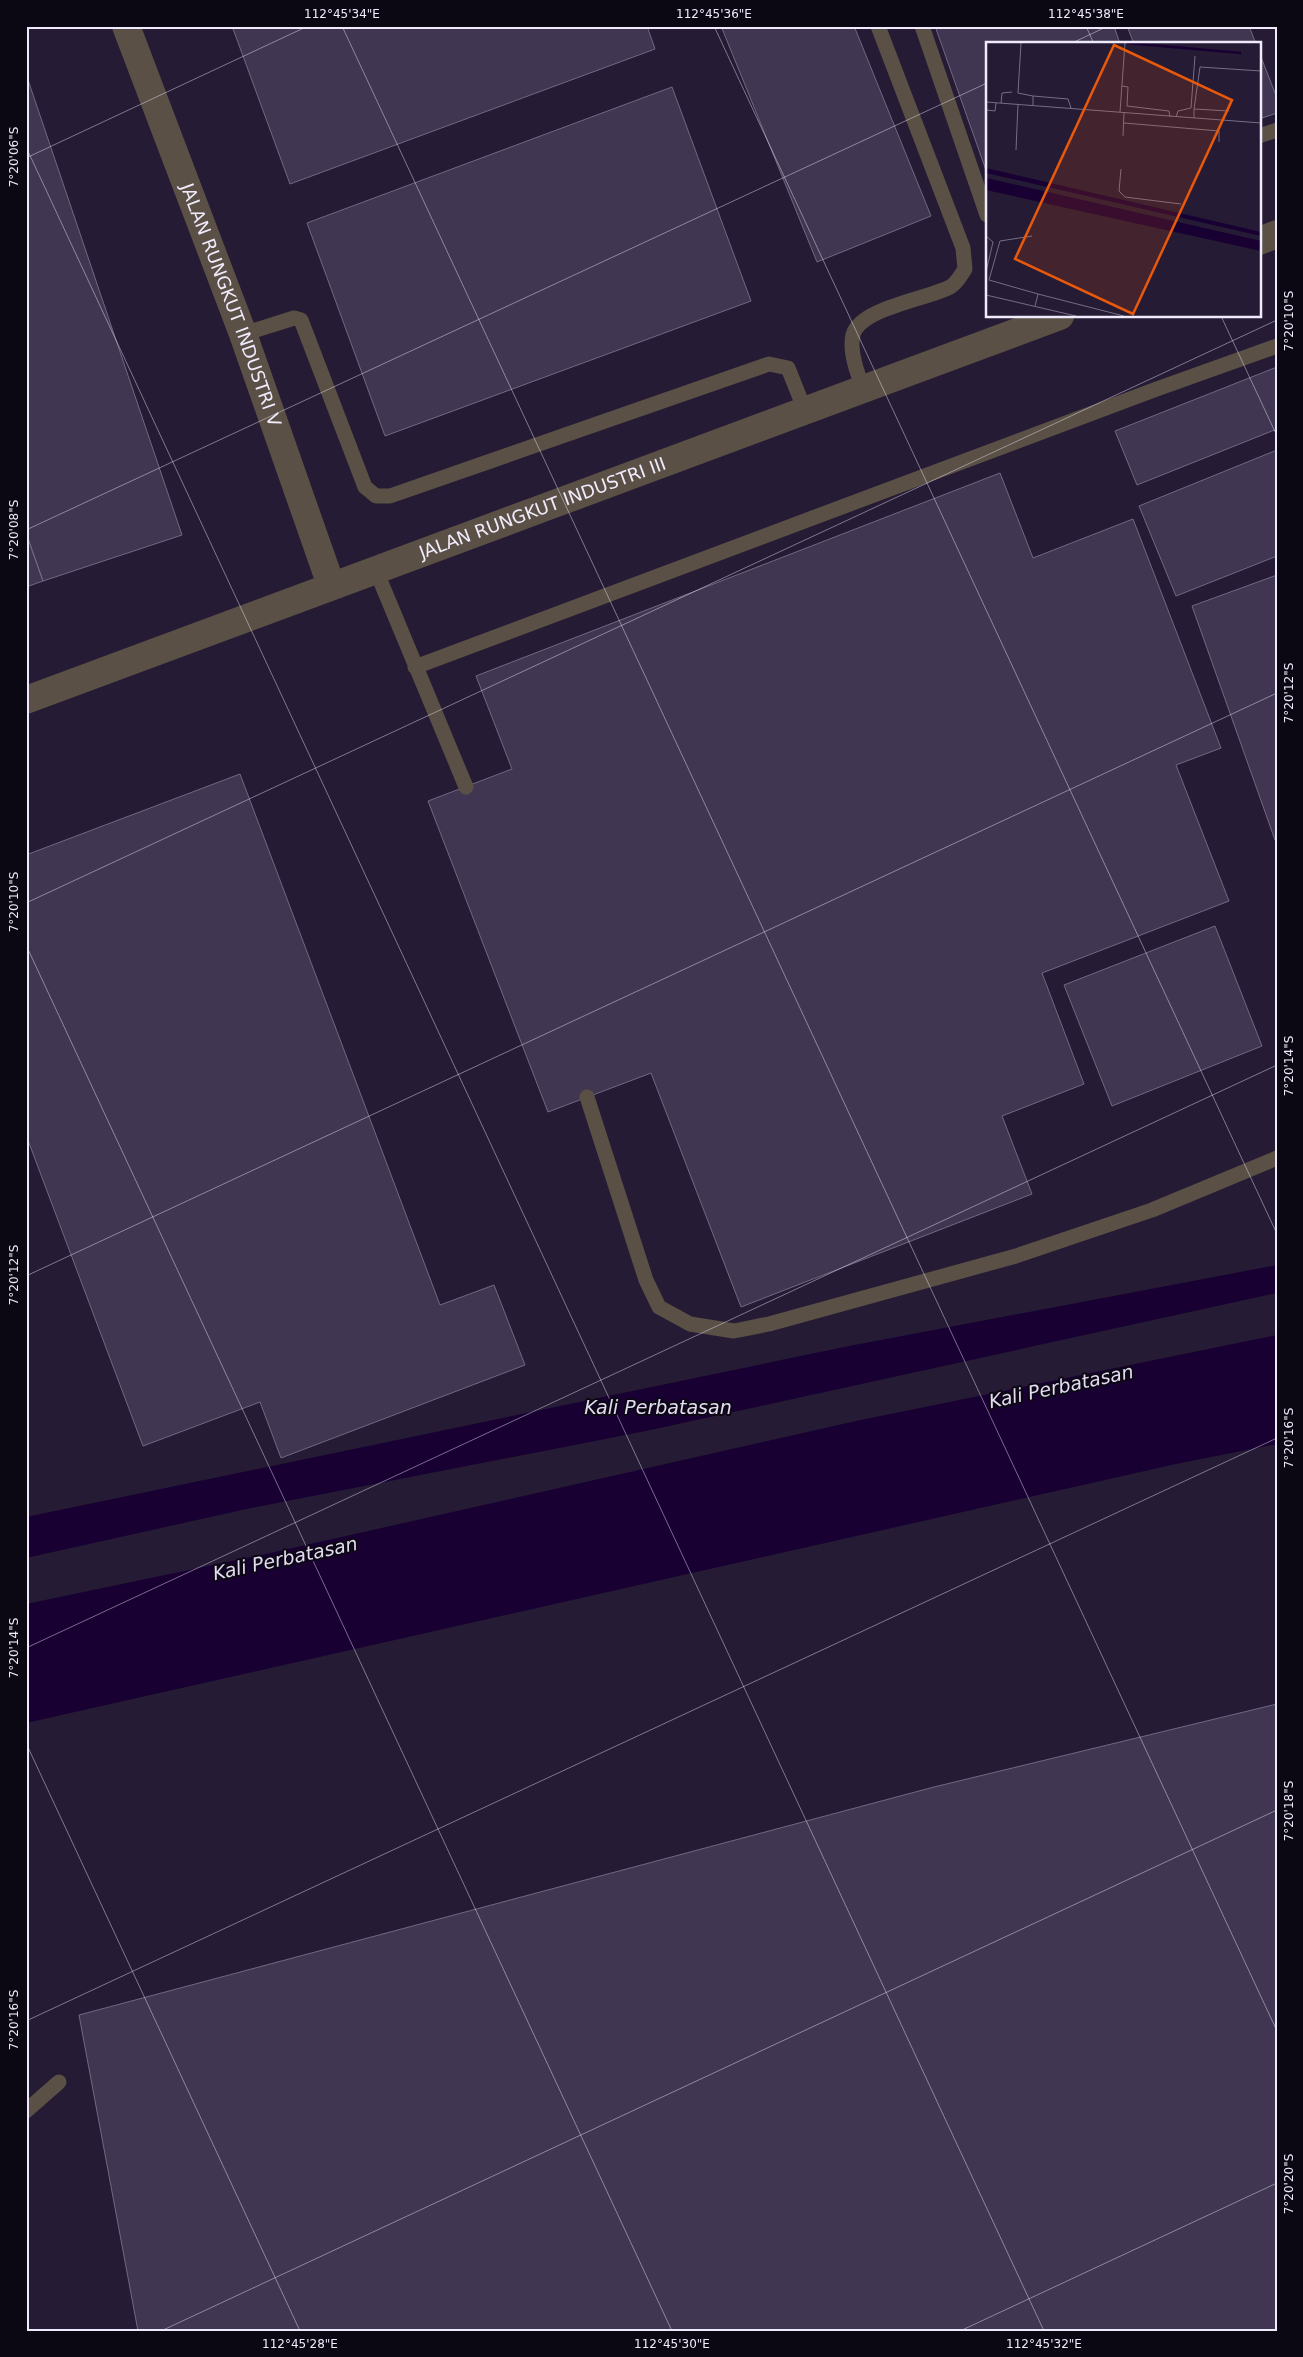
<svg xmlns="http://www.w3.org/2000/svg" width="1303" height="2357" viewBox="0 0 1303 2357" font-family="'DejaVu Sans',sans-serif">
<style>
.water{fill:#190033}
.building{fill:#403651;stroke:#726885}
.lines{fill:none;stroke-linecap:round;stroke-linejoin:round}
.service{stroke:#5a5046;stroke-width:15}
.minor{stroke:#5a5046;stroke-width:28}
.ticks{fill:none;stroke:#f0ebfc;stroke-width:1;stroke-opacity:0.45}
.labels{text-anchor:middle;stroke-width:4;stroke-linejoin:round;paint-order:stroke}
.street-label{font-size:18px;fill:#f0ebfc;stroke:#0c0813}
.water-label{font-size:19px;font-style:italic;fill:#e2dbf1;stroke:#0c0813}
.inset-river{fill:none;stroke:#190033;stroke-width:2.5}
.inset-road{fill:none;stroke:#766e84;stroke-width:1}
.view{fill:#e8590c;fill-opacity:0.15;stroke:#e8590c;stroke-width:2.5}
.inset-edge{fill:none;stroke:#f0ebfc;stroke-width:2.5}
.neatline{fill:none;stroke:#f0ebfc;stroke-width:2}
.ticks-label{font-size:12px;text-anchor:middle;fill:#f0ebfc}
</style>
<rect width="100%" height="100%" fill="#251b34"/>
<!-- water -->
<path class="water" d="M 1277,1265 L 1277,1293 L 646,1431 L 251,1508 L 26,1558 L 26,1517 L 849,1346 Z
M 1277,1335 L 1277,1444 L 1176,1464 L 26,1723 L 26,1604 L 275,1552 L 856,1421 Z"/>
<!-- building -->
<path class="building" d="M 232,26 L 647,26 L 655,49 L 290,184 Z
M 721,26 L 854,26 L 931,216 L 817,262 Z
M 935,26 L 1114,26 L 1120,44 L 987,44 L 987,173 Z
M 1127,26 L 1249,26 L 1256,44 L 1134,44 Z
M 1259,52 L 1277,98 L 1277,113 L 1259,119 Z
M 26,74 L 182,535 L 43,581 L 26,533 Z
M 672,87 L 751,301 L 385,436 L 307,223 Z
M 1277,367 L 1277,429 L 1137,485 L 1115,431 Z
M 1277,450 L 1277,556 L 1176,596 L 1139,506 Z
M 1000,473 L 1033,558 L 1133,519 L 1221,748 L 1176,765 L 1229,901 L 1042,973 L 1084,1084 L 1002,1116 L 1032,1194 L 741,1307 L 651,1073 L 548,1112 L 428,801 L 512,769 L 476,676 Z
M 26,533 L 43,581 L 26,587 Z
M 1277,575 L 1277,839 L 1275,840 L 1192,606 Z
M 240,774 L 440,1305 L 494,1285 L 525,1365 L 281,1458 L 260,1402 L 143,1446 L 26,1135 L 26,855 Z
M 1215,926 L 1262,1046 L 1112,1106 L 1064,985 Z
M 1277,1704 L 1277,2331 L 138,2331 L 79,2015 L 934,1787 Z"/>
<g class="lines">
<!-- service -->
<path class="service" d="M 922,26 L 987,215
M 1259,136 L 1277,130
M 243,334 L 294,318 L 301,320 L 365,487 L 376,496 L 390,496 L 769,364 L 788,368 L 806,413
M 864,391 C 858,375 849,352 853,335 C 860,308 927,299 950,287 C 956,284 961,275 965,269 L 963,248 L 878,26
M 375,568 L 466,787
M 415,667 L 1154,390 L 1277,346
M 587,1097 L 646,1280 L 659,1307 L 690,1324 L 734,1331 L 769,1324 L 1016,1256 L 1152,1210 L 1277,1158
M 26,2111 L 59,2082"/>
<!-- minor -->
<g class="minor">
<path id="s1" d="M 126,26 L 243,334 L 331,585"/>
<path d="M 1259,241 L 1277,234"/>
<path id="s2" d="M 26,700 C 370,570 716,446 1060,316"/>
</g>
</g>
<!-- ticks -->
<path class="ticks" d="M 342,26 L 1277,2031M 714,26 L 1277,1234M 1086,26 L 1094,44M 1070,44 L 1108,26M 26,147 L 1044,2331M 26,158 L 308,26M 1221,316 L 1277,436M 26,530 L 987,83M 26,903 L 1277,320M 26,945 L 672,2331M 26,1276 L 1277,693M 26,1648 L 1277,1065M 26,1743 L 300,2331M 26,2021 L 1277,1438M 161,2331 L 1277,1810M 960,2331 L 1277,2183"/>
<g class="labels">
<!-- street labels -->
<g class="street-label">
<text dy="6" stroke="none"><textPath href="#s1" startOffset="298">JALAN RUNGKUT INDUSTRI V</textPath></text>
<text dy="6" stroke="none"><textPath href="#s2" startOffset="551">JALAN RUNGKUT INDUSTRI III</textPath></text>
</g>
<!-- water labels -->
<g class="water-label">
<text transform="translate(1061 1386) rotate(-12)" y="7">Kali Perbatasan</text>
<text x="658" y="1414">Kali Perbatasan</text>
<text transform="translate(285 1558) rotate(-12)" y="7">Kali Perbatasan</text>
</g>
</g>
<!-- overview -->
<g transform="translate(986 42)">
<rect width="275" height="275" fill="#251b34"/>
<path d="M 0,126 L 275,190 L 275,194 L 0,131 ZM 0,136 L 275,199 L 275,209 L 0,148 Z" fill="#190033"/>
<path class="inset-river" d="M 141,1 L 255,11"/>
<path class="inset-road" d="M 35,1 L 32,51 L 47,54M 136,44 L 142,45 L 141,64 L 183,69 L 184,75M 0,60 L 275,81M 15,61 L 16,51 L 26,50M 47,63 L 47,54 L 82,57 L 85,66M 208,67 L 214,25 L 275,29M 1,68 L 9,69 L 10,61M 134,70 L 139,1M 190,75 L 192,69 L 205,66 L 209,14M 208,76 L 208,67 L 243,69M 138,81 L 233,89 L 233,100M 137,94 L 138,70M 30,108 L 32,62M 135,127 L 133,149 L 139,155 L 195,162M 0,194 L 7,200 L 0,230M 46,194 L 14,199 L 3,238 L 52,252M 0,253 L 90,274M 49,264 L 52,252 L 138,274"/>
<path class="view" d="M 128,3 L 246,58 L 147,272 L 29,217 Z"/>
<rect width="275" height="275" class="inset-edge"/>
</g>
<!-- border -->
<rect width="1303" height="2357" fill="none" stroke="#0c0813" stroke-width="55"/>
<rect x="28" y="28" width="1248" height="2302" class="neatline"/>
<g class="ticks-label">
<text x="342" y="18">112°45'34"E</text>
<text x="714" y="18">112°45'36"E</text>
<text x="1086" y="18">112°45'38"E</text>
<text transform="translate(14 157) rotate(-90)" y="4">7°20'06"S</text>
<text transform="translate(1289 321) rotate(-90)" y="4">7°20'10"S</text>
<text transform="translate(14 530) rotate(-90)" y="4">7°20'08"S</text>
<text transform="translate(1289 693) rotate(-90)" y="4">7°20'12"S</text>
<text transform="translate(14 902) rotate(-90)" y="4">7°20'10"S</text>
<text transform="translate(1289 1066) rotate(-90)" y="4">7°20'14"S</text>
<text transform="translate(14 1275) rotate(-90)" y="4">7°20'12"S</text>
<text transform="translate(1289 1438) rotate(-90)" y="4">7°20'16"S</text>
<text transform="translate(14 1648) rotate(-90)" y="4">7°20'14"S</text>
<text transform="translate(1289 1811) rotate(-90)" y="4">7°20'18"S</text>
<text transform="translate(14 2020) rotate(-90)" y="4">7°20'16"S</text>
<text transform="translate(1289 2184) rotate(-90)" y="4">7°20'20"S</text>
<text x="300" y="2348">112°45'28"E</text>
<text x="672" y="2348">112°45'30"E</text>
<text x="1044" y="2348">112°45'32"E</text>
</g>
</svg>
